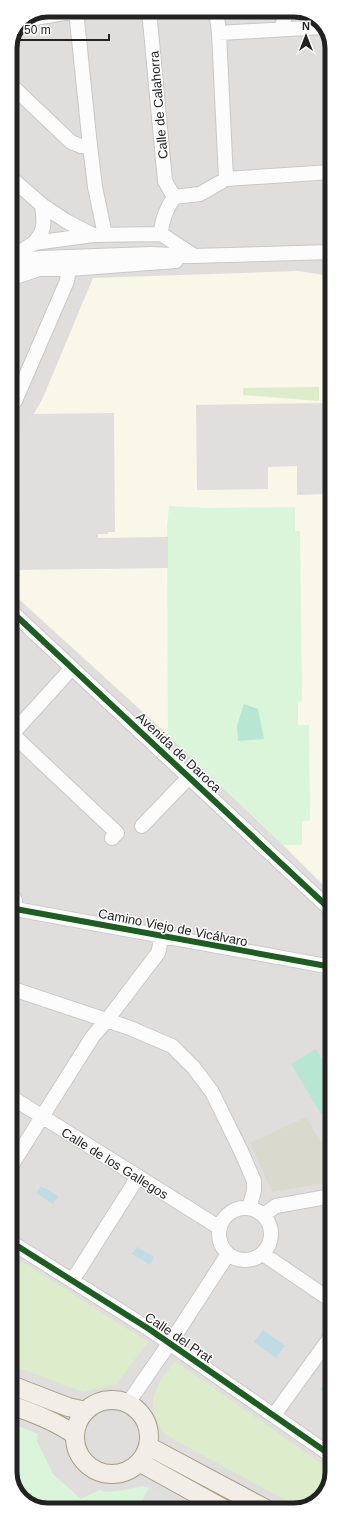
<svg xmlns="http://www.w3.org/2000/svg" width="342" height="1520" viewBox="0 0 342 1520" font-family="Arial,sans-serif">
<style>
.residential{fill:#dfdedc}
.education{fill:#f8f7e8}
.construction{fill:#d9d9cd}
.grass{fill:#ddeccb}
.park{fill:#daf5da}
.pitch{fill:#b7e6d2}
.parking{fill:#e0dfde}
.water{fill:#bfdbe3}
.lines{fill:none;stroke-linecap:round;stroke-linejoin:round}
.minor-casing{stroke:#c9c8c7;stroke-width:16}
.major-casing{stroke:#a79c86;stroke-width:20}
.minor{stroke:#fdfcfc;stroke-width:14}
.major{stroke:#f3ede7;stroke-width:18}
.cycleway-casing{stroke:#fff;stroke-width:8}
.cycleway{stroke:#1b5e20;stroke-width:6}
.labels{text-anchor:middle;stroke-width:3;stroke-linejoin:round;paint-order:stroke}
.street-label{font-size:13px;fill:#222;stroke:#fff}
.rim{fill:none;stroke:#222;stroke-width:5}
</style>
<rect width="100%" height="100%" fill="#f0eeeb"/>
<!-- residential -->
<path class="residential" d="M 48,10 L 299,10 L 321,21 L 331,41 L 332,1472 L 323,1497 L 301,1509 L 43,1510 L 21,1499 L 11,1479 L 10,48 L 21,21 Z"/>
<!-- education -->
<path class="education" d="M 298,271 L 331,276 L 332,894 L 283,845 L 168,735 L 10,591 L 10,453 L 42,400 L 93,278 Z
M 332,1135 L 332,1160 L 323,1144 Z"/>
<!-- construction -->
<path class="construction" d="M 306,1117 L 332,1160 L 332,1182 L 272,1192 L 250,1143 Z"/>
<!-- grass -->
<path class="grass" d="M 319,387 L 319,401 L 243,395 L 243,388 Z
M 11,1255 L 148,1342 L 116,1384 L 83,1392 L 11,1365 Z
M 175,1361 L 332,1471 L 323,1497 L 302,1509 L 171,1438 L 163,1432 L 159,1425 L 153,1409 L 153,1398 L 160,1381 Z"/>
<!-- park -->
<path class="park" d="M 169,506 L 203,508 L 295,507 L 295,531 L 300,531 L 302,701 L 298,702 L 298,725 L 309,725 L 310,821 L 302,821 L 302,845 L 283,845 L 168,735 L 167,527 Z
M 11,1423 L 38,1434 L 37,1441 L 53,1474 L 81,1499 L 99,1490 L 106,1492 L 124,1490 L 142,1486 L 149,1488 L 187,1509 L 43,1510 L 21,1499 L 11,1479 Z"/>
<!-- pitch -->
<path class="pitch" d="M 244,704 L 258,709 L 264,739 L 238,741 L 237,726 Z
M 316,1049 L 332,1075 L 332,1107 L 321,1114 L 291,1064 Z"/>
<!-- parking -->
<path class="parking" d="M 324,403 L 325,494 L 297,495 L 297,466 L 268,467 L 268,489 L 197,490 L 196,405 Z
M 114,413 L 115,532 L 108,532 L 108,534 L 98,534 L 98,538 L 168,537 L 168,568 L 10,570 L 10,453 L 33,414 Z
M 149,1488 L 187,1509 L 137,1510 Z"/>
<!-- water -->
<path class="water" d="M 328,1027 L 332,1029 L 332,1047 L 322,1038 L 325,1035 L 323,1032 L 324,1029 Z
M 41,1186 L 58,1196 L 53,1204 L 36,1193 Z
M 137,1247 L 154,1257 L 150,1265 L 132,1254 Z
M 263,1330 L 285,1346 L 276,1358 L 254,1342 Z
M 329,1377 L 332,1379 L 332,1398 L 320,1390 Z"/>
<g class="lines">
<defs>
<path id="minor" d="M 76,10 L 90,146 L 95,187 L 105,235
M 149,10 L 165,181 L 174,197
M 212,10 L 217,17 L 219,33 L 226,179
M 23,20 L 76,11
M 281,29 L 287,10
M 219,33 L 324,27
M 10,84 L 71,142 L 81,146 L 90,146
M 10,177 L 42,205 L 66,221 L 93,235
M 174,197 L 200,194 L 226,179 L 331,172
M 161,234 C 161,220 167,208 174,197
M 34,243 C 46,229 44,222 42,205
M 10,263 L 20,252 L 34,243 L 93,235 L 161,234 L 193,255
M 10,265 L 23,260 L 41,258 L 151,254 L 193,256 L 331,252
M 10,282 L 15,277 L 39,269 L 69,269 L 176,261
M 10,407 L 15,401 L 67,281 L 69,269
M 10,610 L 332,911
M 10,732 L 117,833 L 112,838
M 12,734 L 72,668
M 142,826 L 189,777
M 10,894 L 15,900 L 15,909
M 10,908 L 332,967
M 10,988 L 130,1028 L 172,1046 L 194,1068 L 212,1092 L 241,1151 L 254,1181 L 254,1191 L 249,1208
M 11,1097 L 220,1228
M 11,1166 L 93,1036 L 107,1020 L 158,953 L 162,936
M219 1234a26 26 0 1 1 52 0a26 26 0 1 1-52 0Z
M 263,1215 L 276,1206 L 332,1196
M 11,1242 L 149,1329 L 332,1456
M 263,1254 L 332,1301
M 72,1281 L 138,1177
M 128,1403 L 180,1328 L 228,1254
M 274,1415 L 332,1335"/>
<path id="major" d="M 11,1385 L 68,1407 L 86,1411
M75 1437a37 37 0 1 1 74 0a37 37 0 1 1-74 0Z
M 11,1405 C 33,1413 55,1421 75,1435
M 148,1446 L 266,1509
M 139,1462 L 224,1509"/>
</defs>
<!-- minor casing -->
<use href="#minor" class="minor-casing"/>
<!-- major casing -->
<use href="#major" class="major-casing"/>
<!-- minor -->
<use href="#minor" class="minor"/>
<!-- major -->
<use href="#major" class="major"/>
<defs>
<path id="cycleway" d="M 10,610 L 332,911
M 10,908 L 332,967
M 11,1242 L 149,1329 L 332,1456"/>
</defs>
<!-- cycleway casing -->
<use href="#cycleway" class="cycleway-casing"/>
<!-- cycleway -->
<use href="#cycleway" class="cycleway"/>
</g>
<g class="labels">
<!-- street labels -->
<g class="street-label">
<text transform="translate(158 105) rotate(-95)" y="5">Calle de Calahorra</text>
<text transform="translate(179 752) rotate(43)" y="5">Avenida de Daroca</text>
<text transform="translate(173 927) rotate(11)" y="5">Camino Viejo de Vicálvaro</text>
<text transform="translate(115 1163) rotate(32)" y="5">Calle de los Gallegos</text>
<text transform="translate(179 1337) rotate(34)" y="5">Calle del Prat</text>
</g>
</g>
<!-- crop -->
<path d="M0 0H342V1520H0ZM48 17H294A31 31 0 0 1 325 48V1472A31 31 0 0 1 294 1503H48A31 31 0 0 1 17 1472V48A31 31 0 0 1 48 17Z" fill="#fff" fill-rule="evenodd"/>
<path class="rim" d="M48 17H294A31 31 0 0 1 325 48V1472A31 31 0 0 1 294 1503H48A31 31 0 0 1 17 1472V48A31 31 0 0 1 48 17Z"/>
<!-- north arrow -->
<g transform="translate(306 36)" stroke="#ffffff" stroke-width="3" paint-order="stroke">
<path d="M0-3L7 15L0 10L-7 15Z" fill="#222222"/>
<text y="-6" font-size="11" font-weight="bold" text-anchor="middle" fill="#222222">N</text>
</g>
<!-- scale -->
<path d="M18 34v6h91v-6" fill="none" stroke="#222222" stroke-width="2"/>
<text x="24" y="34" font-size="12" fill="#222222" stroke="#ffffff" stroke-width="3" paint-order="stroke">50 m</text>
</svg>
